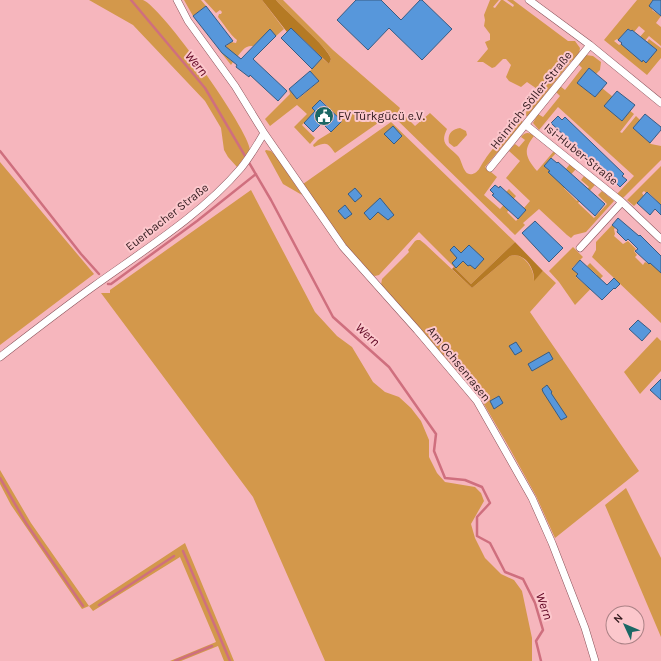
<svg xmlns="http://www.w3.org/2000/svg" width="661" height="661" viewBox="0 0 661 661" font-family="Karla,sans-serif">
<style>
.green{fill:#d3984b}
.forest{fill:#b57a24}
.lines{fill:none;stroke-linecap:round;stroke-linejoin:round}
.stream{stroke:#cf6f7e;stroke-width:2.5}
.building{fill:#5797db;stroke:#385c83}
.street-casing{stroke:#8b535b;stroke-width:8}
.street{stroke:#fff;stroke-width:7}
.labels{text-anchor:middle;stroke-width:4;stroke-linejoin:round;paint-order:stroke}
.street-label{font-size:12px;fill:#321b1e;stroke:#fcc7cc}
.poi-label{font-size:12px;fill:#321b1e;stroke:#fcc7cc;text-anchor:start}
.water-label{font-size:13px;font-style:italic;fill:#600522;stroke:#fcc7cc}
</style>
<rect width="100%" height="100%" fill="#f6b6bd"/>
<!-- green -->
<path class="green" d="M 89,0 C 103,0 117,0 131,0 C 135,0 140,0 143,0 C 162,7 249,130 250,150 L 237,167 L 228,157 L 224,150 L 221,128 L 205,101 L 133,25 Z
M 184,0 L 201,0 L 206,6 L 193,16 Z
M 204,0 L 262,0 L 284,29 L 276,36 L 270,30 L 253,46 C 245,45 242,51 237,57 L 233,53 L 228,58 L 233,62 L 231,65 L 220,51 L 231,42 L 236,43 L 237,40 C 231,36 223,23 218,17 L 219,14 L 221,14 L 222,12 L 220,10 L 216,13 Z
M 276,0 L 283,0 L 333,50 L 400,108 L 399,110 L 415,126 L 430,113 L 447,129 C 439,145 449,146 458,156 C 463,161 463,179 475,173 C 479,171 481,165 484,161 C 491,149 501,141 510,131 L 510,129 L 514,123 L 518,124 L 521,121 L 523,122 L 485,167 L 497,177 L 484,195 L 500,209 L 511,197 L 506,192 L 509,189 L 516,196 L 506,208 L 509,210 L 507,212 L 516,221 L 526,210 L 524,208 L 530,201 L 506,178 L 520,161 L 509,151 L 515,144 L 519,147 L 525,140 L 521,137 C 525,132 529,132 534,136 C 523,150 525,157 537,171 L 554,151 L 556,153 L 544,166 L 550,171 L 549,172 L 568,171 L 566,169 L 570,164 L 576,169 L 564,182 L 567,185 L 564,188 L 577,201 L 589,187 L 581,180 L 584,176 L 595,185 L 578,203 L 594,218 L 607,204 L 598,195 L 602,191 L 614,201 L 586,232 L 574,235 L 571,238 L 567,235 L 539,209 L 523,223 L 525,225 L 515,235 L 392,115 L 388,116 L 335,153 C 327,142 327,142 314,147 L 313,145 L 318,140 L 331,132 L 342,121 L 321,100 L 312,108 L 315,111 L 302,125 L 315,138 L 310,144 L 294,127 L 307,114 L 297,105 L 270,126 L 265,119 L 290,94 L 289,89 L 298,99 L 319,81 L 310,71 L 322,58 L 329,64 L 331,59 C 329,48 287,13 276,0 Z
M 490,0 L 499,0 L 493,7 L 495,8 L 501,0 L 503,0 L 513,7 L 514,5 L 507,0 L 513,0 L 568,41 L 575,41 L 580,48 L 579,54 L 574,60 L 572,60 L 527,117 L 526,115 C 526,105 534,100 542,96 L 543,91 L 540,91 L 527,82 L 521,87 L 509,81 L 506,77 L 511,65 L 506,59 L 503,59 L 495,67 L 492,68 L 483,62 L 477,62 L 488,49 L 485,42 L 490,40 L 490,34 L 484,26 L 485,20 L 484,15 Z
M 637,0 L 653,0 L 649,6 L 652,9 L 652,10 L 661,16 L 656,23 L 661,27 L 661,46 L 649,36 L 644,42 L 639,38 L 645,31 L 639,26 L 634,32 L 628,29 L 618,40 L 617,39 L 614,41 L 619,45 L 621,44 L 642,61 L 657,50 L 647,42 L 649,39 L 661,48 L 661,58 L 647,75 L 604,40 Z
M 586,55 L 593,56 L 601,62 L 600,70 L 596,74 L 589,68 L 577,83 L 595,97 L 602,88 L 634,114 L 620,132 L 622,133 L 636,116 L 640,120 L 633,128 L 651,144 L 661,146 L 661,160 L 623,198 L 617,194 L 634,176 L 558,107 L 539,130 L 533,123 L 538,114 L 543,117 L 560,96 L 556,92 L 560,86 L 565,90 L 582,68 L 578,64 Z
M 391,122 L 515,242 L 471,284 L 419,232 L 379,275 L 375,276 L 372,275 L 348,248 L 303,184 Z
M 460,128 L 466,131 L 467,135 L 457,146 L 454,147 L 449,143 C 447,134 452,129 460,128 Z
M 266,150 L 271,151 L 276,156 L 302,195 L 283,184 L 265,151 Z
M 0,162 L 94,274 L 0,345 Z
M 661,166 L 661,205 L 648,192 L 646,193 L 644,191 L 642,193 L 644,196 L 634,206 L 627,200 Z
M 251,190 L 315,312 L 337,336 L 352,347 L 373,382 L 385,392 L 399,397 L 411,408 L 421,421 L 429,440 L 429,457 L 437,473 L 445,482 L 475,487 L 481,493 L 484,501 L 471,524 L 475,538 L 485,558 L 501,574 L 514,580 L 522,591 L 532,638 L 532,661 L 325,661 L 253,497 L 101,293 L 110,293 L 110,290 Z
M 612,225 L 615,228 L 614,229 L 615,234 L 614,236 L 623,244 L 628,241 L 636,249 L 634,251 L 637,255 L 635,257 L 643,265 L 645,262 L 649,264 L 651,262 L 661,273 L 661,323 L 592,257 L 596,250 L 596,242 Z
M 417,240 L 420,240 L 425,244 L 472,288 L 510,256 C 523,252 534,268 534,280 L 543,271 L 556,283 L 530,312 L 639,471 L 555,538 L 536,496 L 506,442 L 478,394 L 381,285 L 382,279 L 409,252 L 408,250 L 415,241 Z
M 573,247 L 583,257 L 572,268 L 578,274 L 576,277 L 587,286 L 597,275 L 587,266 L 590,263 L 603,276 L 575,305 L 559,282 L 549,271 Z
M 657,337 L 661,341 L 661,371 L 640,394 L 624,372 Z
M 0,470 L 31,523 L 89,606 L 185,543 L 234,661 L 224,661 L 218,646 L 181,661 L 170,661 L 216,642 L 180,557 L 93,611 L 89,606 L 82,609 L 11,505 L 0,484 Z
M 626,488 L 661,558 L 661,637 L 605,505 Z"/>
<!-- forest -->
<path class="forest" d="M 262,0 L 276,0 C 287,13 328,47 331,59 L 329,64 L 291,28 L 287,32 Z
M 515,242 L 543,271 L 534,281 C 535,268 524,252 510,256 L 472,288 L 452,269 L 454,267 L 471,284 Z"/>
<g class="lines">
<!-- stream -->
<path class="stream" d="M 131,0 L 205,88 L 271,200 L 333,317 L 389,367 L 436,434 L 434,451 L 445,478 L 465,480 L 482,487 L 490,503 L 477,517 L 477,536 L 490,543 L 505,572 L 523,579 L 535,603 L 543,630 L 536,641 L 541,661
M 0,151 L 81,254 L 99,274
M 108,284 L 111,284 L 197,221 L 256,174
M 0,478 L 26,523 L 83,606
M 183,551 L 230,661
M 99,605 L 174,556
M 175,661 L 212,646"/>
</g>
<!-- building -->
<path class="building" d="M 356,0 L 381,0 L 401,20 L 420,0 L 422,0 L 452,29 L 422,60 L 389,28 L 368,50 L 337,20 Z
M 653,0 L 661,0 L 661,16 L 649,6 Z
M 206,6 L 233,41 L 225,46 L 241,59 L 270,29 L 276,36 L 253,59 L 287,91 L 278,101 L 250,75 L 249,77 L 236,67 L 237,65 L 222,53 L 193,16 Z
M 291,28 L 322,58 L 312,69 L 281,38 Z
M 628,29 L 631,31 L 632,30 L 657,50 L 646,63 L 643,60 L 642,62 L 621,44 L 622,43 L 618,40 Z
M 589,68 L 607,83 L 595,97 L 577,83 Z
M 310,71 L 319,81 L 297,99 L 289,89 Z
M 617,91 L 635,105 L 622,121 L 604,106 Z
M 320,100 L 342,121 L 331,132 L 322,123 L 313,132 L 304,123 L 315,111 L 312,108 Z
M 645,114 L 661,127 L 661,130 L 650,143 L 633,128 Z
M 558,116 L 562,120 L 565,117 L 624,174 L 622,176 L 627,180 L 620,187 L 612,179 L 610,181 L 603,175 L 605,174 L 551,123 Z
M 393,126 L 402,136 L 394,144 L 384,134 Z
M 551,158 L 557,163 L 558,162 L 605,204 L 595,216 L 548,172 L 550,171 L 544,166 Z
M 495,185 L 499,188 L 500,186 L 526,210 L 518,219 L 492,195 L 494,194 L 490,190 Z
M 355,188 L 362,196 L 355,202 L 348,194 Z
M 647,192 L 661,205 L 661,215 L 655,209 L 650,215 L 637,203 Z
M 380,198 L 394,215 L 388,220 L 378,212 L 370,220 L 364,213 Z
M 345,205 L 352,214 L 345,219 L 338,211 Z
M 618,218 L 639,236 L 640,235 L 661,256 L 661,273 L 650,263 L 649,264 L 635,251 L 638,249 L 628,239 L 626,241 L 617,232 L 618,230 L 612,225 Z
M 535,221 L 563,248 L 549,262 L 522,233 Z
M 469,245 L 484,259 L 475,269 L 470,265 L 468,266 L 463,261 L 456,268 L 452,263 L 457,258 L 450,250 L 454,246 L 461,253 Z
M 580,260 L 607,285 L 614,278 L 620,284 L 615,289 L 614,288 L 602,300 L 576,276 L 578,274 L 572,269 Z
M 638,320 L 651,331 L 642,341 L 629,329 Z
M 516,342 L 522,351 L 515,355 L 509,346 Z
M 549,352 L 553,359 L 532,371 L 528,364 Z
M 661,379 L 661,400 L 650,390 Z
M 547,385 L 552,392 L 551,393 L 567,417 L 561,420 L 543,392 L 542,389 Z
M 499,396 L 503,403 L 494,409 L 490,401 Z"/>
<g class="lines">
<defs>
<path id="street" d="M 529,0 L 590,45 L 661,103
M 526,125 L 622,202 L 661,239
M 264,133 L 343,247 L 417,330 L 477,401 L 532,498 L 552,543 L 585,628 L 595,661
M 490,168 L 590,45
M 580,248 L 622,202
M 0,357 C 31,333 62,309 94,286 C 144,250 201,215 241,168 C 250,157 257,145 264,133 L 235,86 L 188,21 L 177,0"/>
</defs>
<!-- street casing -->
<use href="#street" class="street-casing"/>
<!-- street -->
<use href="#street" class="street"/>
</g>
<!-- icons -->
<defs>
<symbol id="civic-disc" viewBox="-11 -11 22 22"><circle r="9.5" fill="#1b6865" stroke="#fcc7cc"/><path d="M-.6-6.5H3V-4.5H.6V-3L4-1V1h2V6H-6V1h2V-1L-.6-3ZM-1.2 2.5V6h2.4V2.5Z" fill="#fff"/></symbol>
</defs>
<g fill-rule="evenodd">
<use href="#civic-disc" x="313" y="105" width="22" height="22"/>
</g>
<g class="labels">
<!-- street labels -->
<g class="street-label">
<text transform="translate(531 100) rotate(-51)" y="4">Heinrich-Söller-Straße</text>
<text transform="translate(581 154) rotate(39)" y="4">Isi-Huber-Straße</text>
<text transform="translate(167 217) rotate(-38)" y="4">Euerbacher Straße</text>
<text transform="translate(459 364) rotate(51)" y="4">Am Ochsenrasen</text>
</g>
<!-- poi labels -->
<g class="poi-label">
<text x="338" y="120">FV Türkgücü e.V.</text>
</g>
<!-- water labels -->
<g class="water-label">
<text transform="translate(197 63) rotate(50)" y="5">Wern</text>
<text transform="translate(368 334) rotate(42)" y="5">Wern</text>
<text transform="translate(545 606) rotate(71)" y="5">Wern</text>
</g>
</g>
<!-- north arrow -->
<g transform="translate(625 625) rotate(314)"><circle r="19" fill="#fcc7cc" stroke="#ab8286"/>
<path d="M0-3L7 15L0 10L-7 15Z" fill="#1b6865"/>
<text y="-6" font-size="11" font-weight="bold" text-anchor="middle" fill="#321b1e">N</text>
</g>
</svg>
